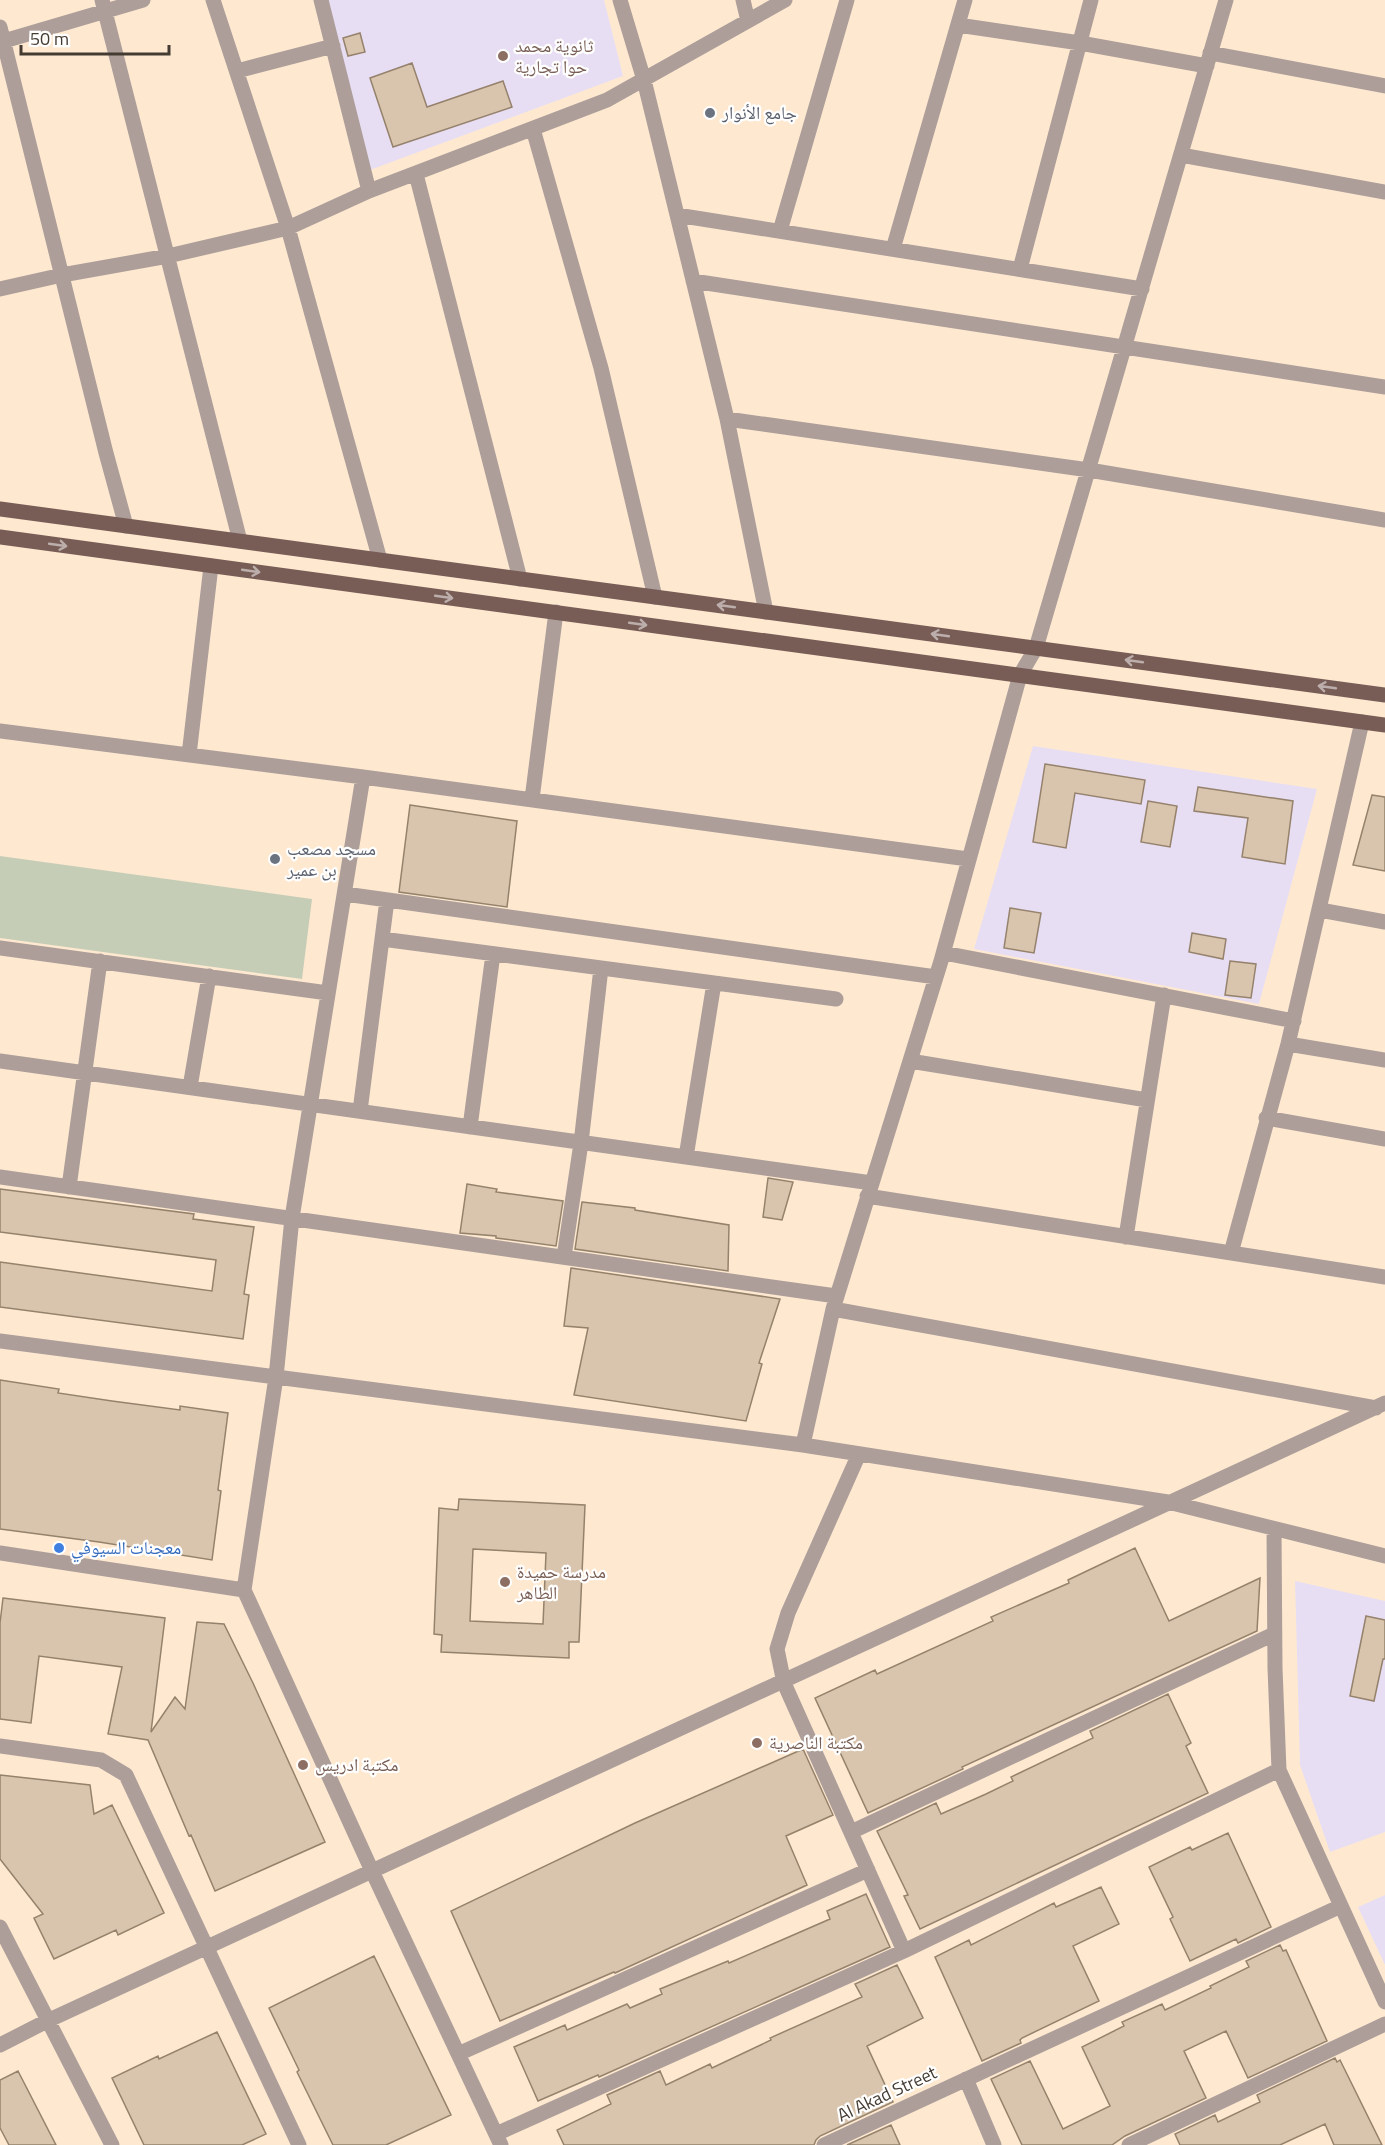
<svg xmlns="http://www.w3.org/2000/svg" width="1385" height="2145" viewBox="0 0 1385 2145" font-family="'Titillium Web','Noto Naskh Arabic',sans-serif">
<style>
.education{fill:#e8def3}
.green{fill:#c6cdb7}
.building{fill:#d9c4ad;stroke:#95826c;stroke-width:1.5;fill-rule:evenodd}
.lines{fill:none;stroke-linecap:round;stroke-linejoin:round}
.minor{stroke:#ad9e9a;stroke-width:15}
.major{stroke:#785d57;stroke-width:15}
.oneway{stroke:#bcaeab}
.education-dot{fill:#8d6e63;stroke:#fff;stroke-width:2}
.worship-dot{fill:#6b7280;stroke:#fff;stroke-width:2}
.shop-dot{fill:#3f7fe0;stroke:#fff;stroke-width:2}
.labels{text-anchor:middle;stroke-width:4.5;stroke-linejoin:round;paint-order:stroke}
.education-label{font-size:18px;fill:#785e54;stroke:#fff;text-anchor:start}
.worship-label{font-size:18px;fill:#5b616d;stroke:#fff;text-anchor:start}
.shop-label{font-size:18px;fill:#366cbe;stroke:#fff;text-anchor:start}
.street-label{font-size:18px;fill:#443b32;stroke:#fff}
</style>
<rect width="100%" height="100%" fill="#fee9d0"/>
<!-- education -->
<path class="education" d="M 326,0 L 604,0 L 623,76 L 370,170 Z
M 1033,746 L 1317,789 L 1259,1004 L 974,949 Z
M 1295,1581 L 1385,1601 L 1385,1832 L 1330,1852 L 1300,1765 Z
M 1385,1895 L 1385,1965 L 1358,1907 Z"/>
<!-- green -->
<path class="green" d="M 0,856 L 312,899 L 302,979 L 0,938 Z"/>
<!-- building -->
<path class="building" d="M 360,33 L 365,52 L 348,56 L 343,38 Z
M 412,63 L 427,107 L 503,81 L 512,107 L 393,147 L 370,78 Z
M 1045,764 L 1145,780 L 1141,804 L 1075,793 L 1066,848 L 1033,842 Z
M 1198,787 L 1293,801 L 1285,864 L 1242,857 L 1248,818 L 1194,811 Z
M 1372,795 L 1385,797 L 1385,871 L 1353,865 Z
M 1148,801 L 1177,806 L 1170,847 L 1141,842 Z
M 410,805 L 517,821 L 507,907 L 399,892 Z
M 1010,908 L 1041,913 L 1034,953 L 1004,948 Z
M 1192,933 L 1226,939 L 1223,959 L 1189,952 Z
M 1230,961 L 1256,964 L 1251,998 L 1225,995 Z
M 768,1178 L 793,1182 L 782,1220 L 763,1217 Z
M 467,1184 L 497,1189 L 496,1192 L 563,1201 L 556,1246 L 496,1238 L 496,1236 L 460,1233 Z
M 0,1189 L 194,1214 L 193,1219 L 254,1227 L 244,1294 L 249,1295 L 243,1339 L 0,1307 L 0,1262 L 212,1291 L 216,1260 L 0,1232 Z
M 582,1202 L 635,1208 L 635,1210 L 729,1225 L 728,1271 L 575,1249 Z
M 571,1268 L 780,1299 L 759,1363 L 762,1364 L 746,1421 L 574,1395 L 588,1328 L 564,1326 Z
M 0,1380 L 59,1389 L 58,1393 L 112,1401 L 180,1410 L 180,1406 L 228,1413 L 218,1490 L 221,1491 L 212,1560 L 99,1542 L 0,1529 Z
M 459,1499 L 585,1505 L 579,1642 L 569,1642 L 569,1658 L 441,1652 L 442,1635 L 434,1634 L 439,1508 L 458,1510 ZM 473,1549 L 546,1553 L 543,1624 L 470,1621 Z
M 1135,1548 L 1169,1621 L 1260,1578 L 1257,1631 L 962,1767 L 963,1769 L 868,1813 L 815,1698 L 875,1670 L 877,1674 L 993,1621 L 991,1617 L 1069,1583 L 1068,1580 Z
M 3,1598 L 165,1618 L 151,1732 L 175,1697 L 185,1709 L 197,1622 L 224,1624 L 253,1683 L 325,1842 L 215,1891 L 191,1835 L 189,1836 L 148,1740 L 108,1734 L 122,1667 L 39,1656 L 31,1723 L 0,1719 L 0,1623 Z
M 1366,1616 L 1385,1620 L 1385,1659 L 1383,1659 L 1374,1701 L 1350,1696 Z
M 1168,1694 L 1191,1743 L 1186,1746 L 1208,1793 L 920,1929 L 904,1896 L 908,1895 L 877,1831 L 936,1803 L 941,1814 L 986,1794 L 1013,1781 L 1011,1777 L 1093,1738 L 1090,1731 Z
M 803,1749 L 833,1815 L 786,1836 L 807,1885 L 615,1973 L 614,1972 L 500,2021 L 451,1911 L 635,1823 Z
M 0,1775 L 90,1785 L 94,1814 L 112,1805 L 164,1913 L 118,1935 L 116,1930 L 54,1959 L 34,1918 L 43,1914 L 0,1859 Z
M 1228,1833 L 1271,1927 L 1238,1943 L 1236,1939 L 1190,1961 L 1170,1919 L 1173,1917 L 1149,1867 L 1190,1847 L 1192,1850 Z
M 1101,1887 L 1119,1924 L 1073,1946 L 1099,2001 L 1022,2038 L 1020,2040 L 1021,2043 L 982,2061 L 935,1957 L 969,1940 L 971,1945 L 1054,1903 L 1056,1907 Z
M 866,1894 L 890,1947 L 599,2077 L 598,2075 L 538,2101 L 514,2047 L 565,2025 L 567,2030 L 627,2004 L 630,2008 L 662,1994 L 660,1989 L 728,1961 L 729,1963 L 830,1919 L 827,1911 Z
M 1280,1945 L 1283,1951 L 1286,1950 L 1327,2041 L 1248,2078 L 1226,2031 L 1184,2051 L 1206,2098 L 1125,2136 L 1112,2145 L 1022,2145 L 991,2079 L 1030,2061 L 1063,2129 L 1110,2106 L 1082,2047 L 1124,2026 L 1122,2022 L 1162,2004 L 1165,2010 L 1211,1988 L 1210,1986 L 1249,1967 L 1246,1961 Z
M 374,1956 L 451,2115 L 386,2145 L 333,2145 L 297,2072 L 299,2070 L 269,2008 Z
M 897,1965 L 923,2018 L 867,2046 L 893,2102 L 820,2136 L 816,2140 L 814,2145 L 564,2145 L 557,2130 L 611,2104 L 607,2095 L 660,2071 L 666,2085 L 710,2064 L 712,2068 L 771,2040 L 770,2038 L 862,1997 L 855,1984 Z
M 217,2032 L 266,2134 L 242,2145 L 144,2145 L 112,2078 L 158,2056 L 159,2059 Z
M 1335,2058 L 1337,2062 L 1340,2060 L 1382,2145 L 1334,2145 L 1325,2124 L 1280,2145 L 1180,2145 L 1175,2134 L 1215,2115 L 1218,2122 L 1260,2102 L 1257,2095 Z
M 18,2071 L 56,2145 L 9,2145 L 0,2128 L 0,2080 Z
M 891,2125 L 900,2145 L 847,2145 Z"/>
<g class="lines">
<!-- minor -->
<path class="minor" d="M 102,0 L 240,541
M 213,0 L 288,228 L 380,560
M 321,0 L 369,191
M 620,0 L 644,80 L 727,419 L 766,612
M 743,0 L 748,21
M 958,25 L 1080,43 L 1207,66
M 0,27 L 106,453 L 126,526
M 4,41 L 143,0
M 1210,53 L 1385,86
M 237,71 L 333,46
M 533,129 L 601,368 L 655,597
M 1181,155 L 1385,192
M 416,174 L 520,579
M 677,215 L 1142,289
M 780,231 L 847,0
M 893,249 L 965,0
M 1020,269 L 1091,0
M 693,281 L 1385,387
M 0,289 L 62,275 L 168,256 L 288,228 L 369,191 L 607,100 L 785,0
M 727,419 L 1089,470 L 1385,520
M 0,731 L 363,777 L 968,859
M 189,755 L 211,566
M 363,777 L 292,1218 L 276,1377 L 803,1445 L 1168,1502 L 1385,1556
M 532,799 L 556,612
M 345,894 L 936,977
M 1320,910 L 1385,922
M 382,939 L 836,999
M 0,948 L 328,993
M 944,953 L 1294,1021
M 1288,1044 L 1385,1060
M 0,1061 L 872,1183
M 910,1061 L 1147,1100
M 190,1087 L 209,976
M 360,1111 L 387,900
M 1266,1118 L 1385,1139
M 470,1127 L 493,954
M 686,1157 L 714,983
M 0,1177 L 836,1296
M 69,1187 L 100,961
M 867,1196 L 1385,1277
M 1126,1237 L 1164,995
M 1231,1253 L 1288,1044 L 1362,722
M 564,1257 L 581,1143 L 601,968
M 833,1309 L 1376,1408
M 0,1341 L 276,1377 L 244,1590 L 0,1553
M 803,1445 L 833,1309 L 941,961 L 1020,675 L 1036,648 L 1226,0
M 859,1454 L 788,1613 L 777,1649 L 784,1683 L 904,1951
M 1274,1529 L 1275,1668 L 1279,1770 L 1385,2002
M 244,1590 L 372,1871 L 501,2145
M 0,1746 L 101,1760 L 126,1775 L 299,2145
M 851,1832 L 1274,1634
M 0,1927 L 112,2145
M 0,2045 L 47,2021 L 1385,1403
M 458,2054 L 868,1870
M 966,2079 L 994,2145
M 496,2134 L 904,1951 L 1279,1770
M 824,2145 L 1341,1906
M 1129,2145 L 1385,2024"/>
<!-- major -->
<path class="major" d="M 0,509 L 1385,695
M 0,537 L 1385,725"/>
</g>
<!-- one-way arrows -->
<defs><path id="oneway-shaft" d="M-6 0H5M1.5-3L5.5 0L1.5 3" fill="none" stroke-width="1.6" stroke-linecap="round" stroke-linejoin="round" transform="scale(1.5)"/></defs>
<g class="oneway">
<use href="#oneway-shaft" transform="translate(58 545) rotate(8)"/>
<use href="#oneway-shaft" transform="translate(251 571) rotate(8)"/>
<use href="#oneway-shaft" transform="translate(444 597) rotate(8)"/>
<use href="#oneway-shaft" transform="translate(726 606) rotate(-172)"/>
<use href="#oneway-shaft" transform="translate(638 624) rotate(8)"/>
<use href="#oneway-shaft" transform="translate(940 635) rotate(-172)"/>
<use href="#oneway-shaft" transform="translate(1134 661) rotate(-172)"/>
<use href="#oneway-shaft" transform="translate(1327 687) rotate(-172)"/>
</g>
<!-- markers -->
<g class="education-dot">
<circle cx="503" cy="56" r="6"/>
<circle cx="505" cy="1582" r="6"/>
<circle cx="757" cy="1743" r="6"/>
<circle cx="303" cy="1765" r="6"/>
</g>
<g class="worship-dot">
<circle cx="710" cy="113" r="6"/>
<circle cx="275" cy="859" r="6"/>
</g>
<circle class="shop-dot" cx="59" cy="1548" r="6"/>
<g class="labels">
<!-- education labels -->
<g class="education-label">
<text x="515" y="52">ثانوية محمد<tspan x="515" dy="21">حوا تجارية</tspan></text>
<text x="517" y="1578">مدرسة حميدة<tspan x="517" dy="21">الطاهر</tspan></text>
<text x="769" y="1749">مكتبة الناصرية</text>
<text x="315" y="1771">مكتبة ادريس</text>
</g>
<!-- worship labels -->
<g class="worship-label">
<text x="722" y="119">جامع الأنوار</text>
<text x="287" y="855">مسجد مصعب<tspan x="287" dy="21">بن عمير</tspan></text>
</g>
<!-- shop labels -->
<g class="shop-label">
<text x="71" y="1554">معجنات السيوفي</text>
</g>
<!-- street labels -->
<g class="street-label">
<text transform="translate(887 2094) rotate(-25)" y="6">Al Akad Street</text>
</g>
</g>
<!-- scale -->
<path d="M21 45v9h148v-9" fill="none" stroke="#443b32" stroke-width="3"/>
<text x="30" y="45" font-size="18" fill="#443b32" stroke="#ffffff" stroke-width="4.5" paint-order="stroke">50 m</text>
</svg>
